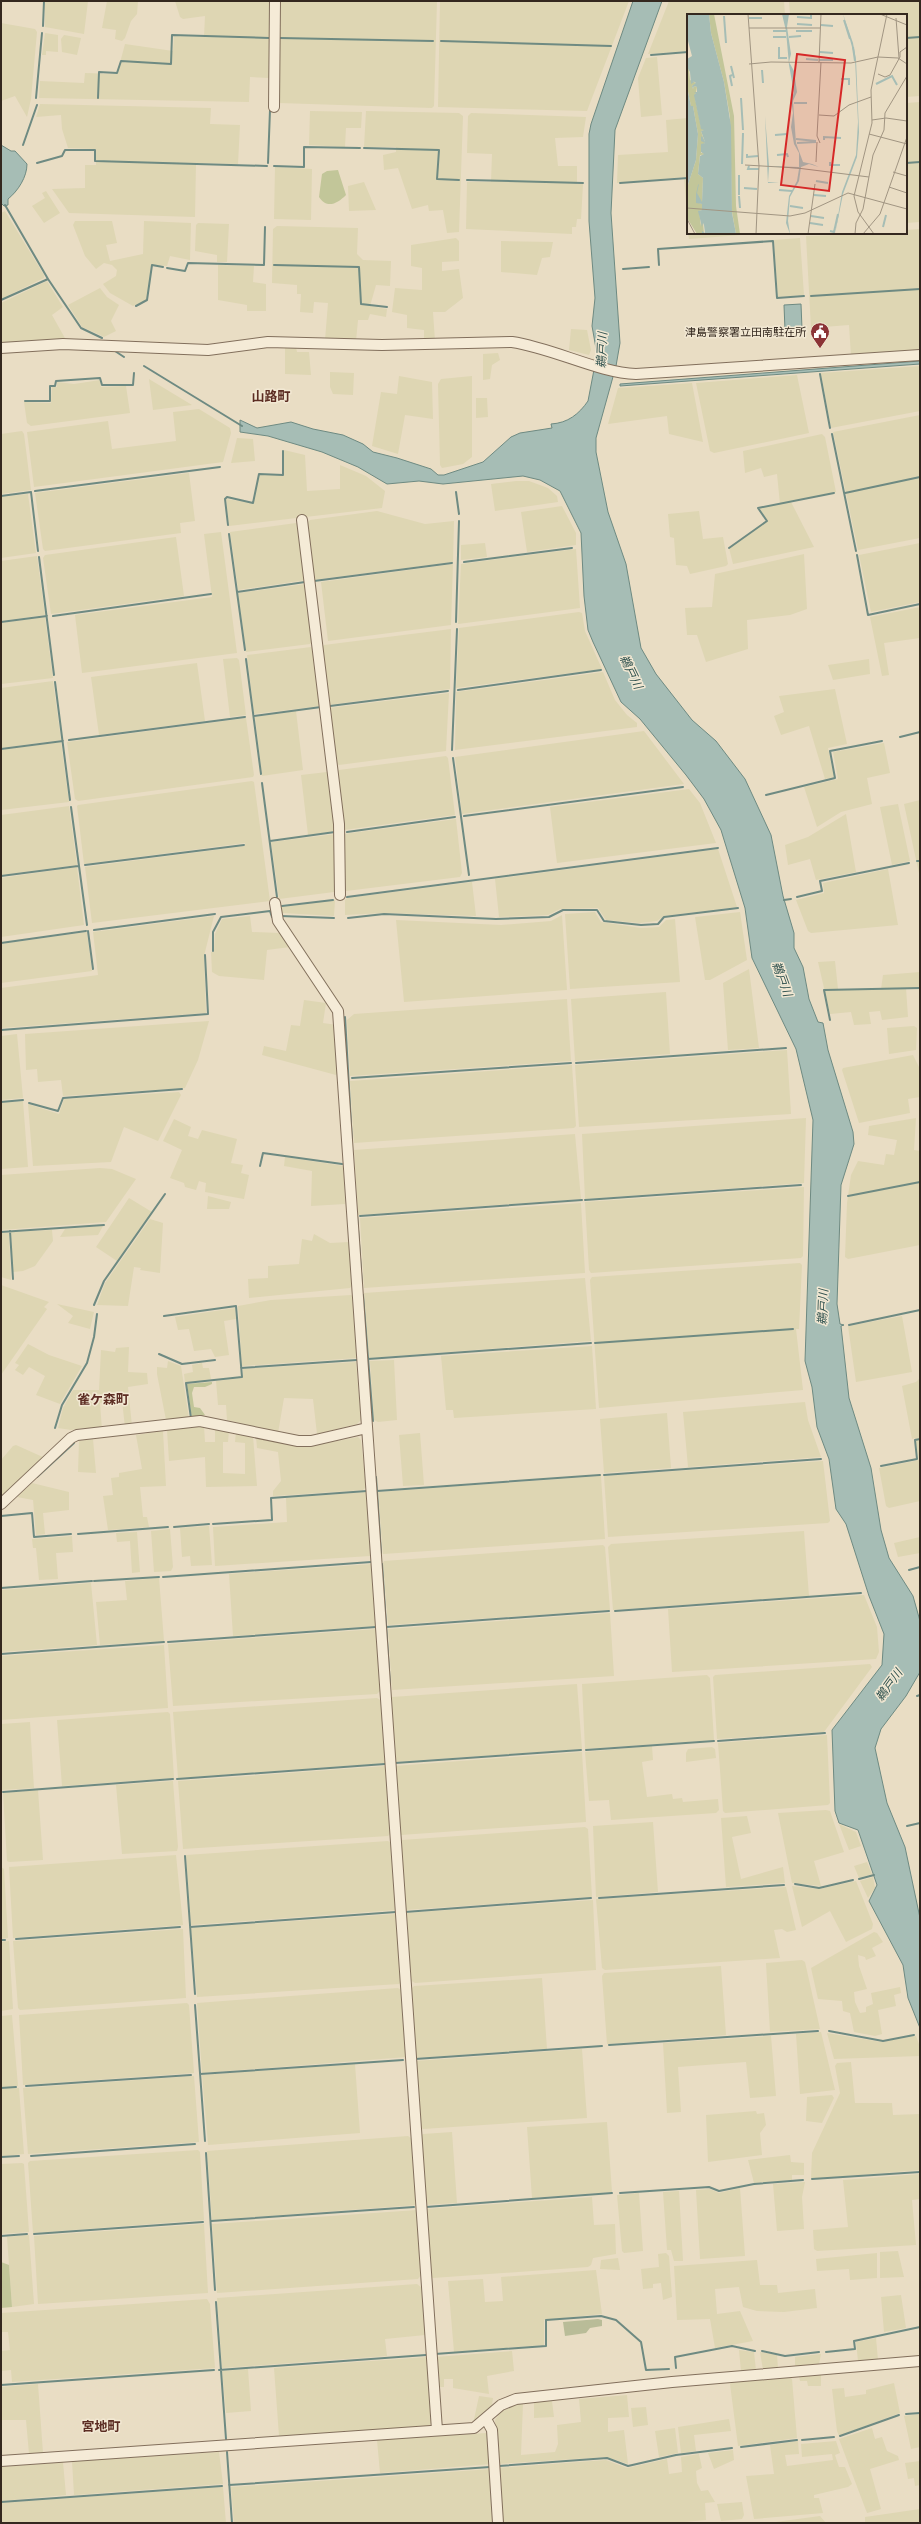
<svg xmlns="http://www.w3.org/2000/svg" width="921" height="2524" viewBox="0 0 921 2524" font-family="'Times New Roman','Noto Sans JP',serif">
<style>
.farmland{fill:#ded6b3}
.green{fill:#c2c699}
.cemetery{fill:#b9bc98}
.water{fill:#a6bdb5;stroke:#6e8a82}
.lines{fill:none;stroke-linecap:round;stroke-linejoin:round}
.stream{stroke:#6e8a82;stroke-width:2}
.minor-casing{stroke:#826f5c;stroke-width:12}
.minor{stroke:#f5ebd7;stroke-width:10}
.labels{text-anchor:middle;stroke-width:3;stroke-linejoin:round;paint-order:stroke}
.poi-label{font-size:11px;fill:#34281f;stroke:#f2e8d3;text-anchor:end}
.water-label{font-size:12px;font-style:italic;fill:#30524f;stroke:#f2e8d3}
.quarter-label{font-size:13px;font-weight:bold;fill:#5c2d23;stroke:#f2e8d3}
.inset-river{fill:none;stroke:#a6bdb5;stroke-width:2}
.inset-road{fill:none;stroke:#a19582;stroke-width:1}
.view{fill:#d62828;fill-opacity:0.15;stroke:#d62828;stroke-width:2}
.inset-edge{fill:none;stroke:#34281f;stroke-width:2}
</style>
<rect width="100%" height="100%" fill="#e9ddc4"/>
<!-- farmland -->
<path class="farmland" d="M 45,1 L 88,1 L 84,34 L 45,27 Z
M 107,1 L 138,1 L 137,14 L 131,21 L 125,38 L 122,41 L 115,39 L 116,30 L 102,28 Z
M 175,1 L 271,1 L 269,78 L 250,77 L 249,102 L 39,98 L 40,81 L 84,83 L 85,73 L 117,74 L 125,44 L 173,51 L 174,36 L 204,37 L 205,16 L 183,19 L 180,17 Z
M 278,1 L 437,1 L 434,106 L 432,108 L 279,103 Z
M 440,1 L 629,1 L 587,111 L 438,107 Z
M 669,1 L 784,1 L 785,15 L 688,15 L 688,51 L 648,54 Z
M 789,1 L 920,1 L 920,96 L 906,97 L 906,15 L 790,15 Z
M 1,23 L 35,29 L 37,32 L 31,99 L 27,117 L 15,96 L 1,101 Z
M 45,33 L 58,35 L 58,52 L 46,51 L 46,55 L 42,55 Z
M 64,35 L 81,38 L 77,55 L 62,52 L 61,39 Z
M 657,57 L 662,115 L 641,117 L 638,78 L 646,58 Z
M 920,102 L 920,222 L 906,223 L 906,103 Z
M 40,104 L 211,108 L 210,124 L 240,125 L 238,164 L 196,163 L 195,217 L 69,213 L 52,189 L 85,188 L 85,165 L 96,165 L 96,149 L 68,148 L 62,129 L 61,115 L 36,117 Z
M 310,111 L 362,112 L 361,128 L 346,128 L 345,147 L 309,145 Z
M 366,111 L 459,113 L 463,116 L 459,232 L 447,233 L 443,210 L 429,211 L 428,205 L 412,209 L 398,168 L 384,170 L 383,155 L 396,152 L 396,147 L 364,147 Z
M 471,113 L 586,117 L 583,137 L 555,138 L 558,166 L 577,166 L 577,184 L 583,184 L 581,219 L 577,219 L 576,227 L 572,227 L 572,234 L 466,229 L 467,182 L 491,182 L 492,154 L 467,153 L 468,116 Z
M 688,118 L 688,228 L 684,177 L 617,183 L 618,155 L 668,152 L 666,120 Z
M 275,167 L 312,169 L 311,220 L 274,219 Z
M 364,182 L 376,210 L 349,211 L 348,186 Z
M 46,191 L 60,213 L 44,223 L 32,206 L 45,198 L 42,193 Z
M 5,211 L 44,275 L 44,278 L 1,299 L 1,213 Z
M 75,221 L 112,221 L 117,243 L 106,245 L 110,261 L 143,254 L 144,221 L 191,223 L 190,260 L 170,256 L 167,266 L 151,265 L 147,300 L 133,306 L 110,293 L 103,284 L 116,276 L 117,270 L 112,265 L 104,263 L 96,269 L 85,256 L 73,225 Z
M 198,223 L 229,224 L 227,262 L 217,262 L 217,255 L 195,251 L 196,225 Z
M 277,226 L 358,228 L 357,254 L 363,260 L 391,261 L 390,286 L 376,285 L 370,306 L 387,309 L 386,317 L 370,314 L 368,320 L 358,320 L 356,341 L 325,340 L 328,303 L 314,302 L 313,313 L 300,312 L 301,294 L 297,294 L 297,285 L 272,283 L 273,229 Z
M 920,229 L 920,350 L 851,356 L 849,325 L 811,328 L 806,236 L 906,233 L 906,230 Z
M 688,233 L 767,233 L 689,239 Z
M 456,238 L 459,241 L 459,261 L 442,262 L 442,271 L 459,269 L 463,298 L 445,312 L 433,312 L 435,341 L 424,341 L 424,330 L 407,328 L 407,315 L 392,312 L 395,288 L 422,290 L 422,268 L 411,266 L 411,245 Z
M 800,238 L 804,295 L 778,297 L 774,240 Z
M 501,241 L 553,242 L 550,257 L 542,258 L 537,275 L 501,272 Z
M 218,265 L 254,266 L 253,282 L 266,284 L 266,311 L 247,311 L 247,305 L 218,300 Z
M 47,281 L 63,307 L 52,315 L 66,340 L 1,344 L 1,303 Z
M 100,288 L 107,297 L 119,305 L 111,321 L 116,331 L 104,337 L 82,327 L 68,305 Z
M 571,329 L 587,330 L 591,350 L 589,355 L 569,350 Z
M 285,347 L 296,347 L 297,352 L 309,352 L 311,375 L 285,374 Z
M 498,353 L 500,360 L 492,365 L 490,379 L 483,380 L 483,354 Z
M 920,366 L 920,411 L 831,428 L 821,373 Z
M 330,372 L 354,373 L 353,395 L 333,394 L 330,387 Z
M 797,375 L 809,433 L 714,453 L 710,451 L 696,383 Z
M 399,376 L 432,382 L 433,419 L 405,415 L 398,454 L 372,446 L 381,392 L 397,394 Z
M 472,376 L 472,457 L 463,464 L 442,468 L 440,465 L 438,384 L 441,379 Z
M 149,379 L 192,405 L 153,410 Z
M 100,380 L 101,387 L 126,386 L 130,413 L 31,426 L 27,423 L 24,402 L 51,403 L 52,387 L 57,387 L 57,382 L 74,384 Z
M 692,383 L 703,442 L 669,434 L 667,416 L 608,424 L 618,388 Z
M 476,398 L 487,398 L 488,417 L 476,418 Z
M 199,409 L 230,428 L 231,433 L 223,462 L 34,487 L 27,432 L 108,421 L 112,449 L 176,441 L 173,412 Z
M 920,415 L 920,538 L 858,550 L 833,432 Z
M 22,431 L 24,434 L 31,490 L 1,494 L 1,434 Z
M 822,434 L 825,437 L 836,492 L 791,502 L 814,547 L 733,564 L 729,548 L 767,521 L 758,508 L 780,504 L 777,474 L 764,477 L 761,468 L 745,473 L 743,451 Z
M 237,438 L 253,439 L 255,461 L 231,463 Z
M 284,450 L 305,455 L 307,491 L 340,489 L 340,465 L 366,476 L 385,491 L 382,508 L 229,526 L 226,499 L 253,503 L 259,475 L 283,475 Z
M 189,473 L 195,521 L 180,523 L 181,533 L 45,551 L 43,549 L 35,493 Z
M 516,481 L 529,481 L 548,488 L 557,496 L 558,502 L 495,511 L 491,484 Z
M 28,494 L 36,553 L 1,558 L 1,497 Z
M 562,506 L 576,533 L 576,545 L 527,552 L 521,512 Z
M 377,511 L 425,524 L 454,521 L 453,562 L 313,580 L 306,524 L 310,520 Z
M 699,511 L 703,539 L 723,537 L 728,564 L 726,566 L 690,574 L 687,566 L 676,565 L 674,538 L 670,537 L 668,514 Z
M 296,523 L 299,526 L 306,580 L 238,590 L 230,532 Z
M 221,532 L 237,653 L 82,673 L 75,615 L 212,597 L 204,534 Z
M 176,537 L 184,596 L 51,614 L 43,558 L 45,555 Z
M 485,543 L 487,557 L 461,560 L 461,545 Z
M 920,543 L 920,602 L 871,612 L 859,555 Z
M 576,549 L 580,608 L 458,624 L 461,564 Z
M 804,554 L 807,609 L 790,615 L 747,620 L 748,649 L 706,662 L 697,635 L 687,635 L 685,608 L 712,607 L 715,574 Z
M 37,556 L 45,615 L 1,621 L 1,561 Z
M 453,564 L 451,625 L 328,641 L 321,582 Z
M 306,584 L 313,640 L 310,644 L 246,652 L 238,593 Z
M 920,607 L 920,638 L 884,643 L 889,675 L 882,676 L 870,617 Z
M 579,612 L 582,613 L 585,631 L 602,669 L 456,688 L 459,628 Z
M 45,617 L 53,678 L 1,684 L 1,623 Z
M 451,629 L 450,689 L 328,705 L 322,648 L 324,645 Z
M 311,647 L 315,651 L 321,706 L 254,714 L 247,655 Z
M 237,658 L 239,660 L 246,715 L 230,717 L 223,659 Z
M 869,659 L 870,674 L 833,680 L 828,665 Z
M 197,663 L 205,721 L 99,735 L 91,677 Z
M 603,672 L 615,700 L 627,715 L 637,723 L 637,727 L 455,750 L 456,692 Z
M 53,681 L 61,740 L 1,748 L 1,688 Z
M 835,689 L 847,744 L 828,748 L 834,777 L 825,779 L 809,726 L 781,735 L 774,716 L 784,712 L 779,696 Z
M 449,693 L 446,751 L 339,765 L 336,763 L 329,708 Z
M 296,711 L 303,770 L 262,776 L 255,717 Z
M 246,718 L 254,775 L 253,777 L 78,801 L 75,799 L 67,742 Z
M 644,731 L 684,784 L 462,814 L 455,757 Z
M 61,742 L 69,802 L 1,810 L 1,750 Z
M 884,743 L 890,773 L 867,778 L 872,804 L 841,812 L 817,827 L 804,787 L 838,779 L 833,752 Z
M 446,756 L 448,758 L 455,815 L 344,830 L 337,773 L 339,770 Z
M 327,772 L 329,774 L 336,831 L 308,835 L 301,775 Z
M 252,781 L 254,782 L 270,901 L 92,923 L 85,867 L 245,846 L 245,843 L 84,864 L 77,806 L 78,805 Z
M 689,789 L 700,803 L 716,843 L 557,863 L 550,807 Z
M 920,800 L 920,878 L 904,804 Z
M 898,804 L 910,861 L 892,865 L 880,807 Z
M 69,806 L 77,865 L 1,875 L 1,815 Z
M 846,814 L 856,872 L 816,880 L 810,859 L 788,865 L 785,845 L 808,837 Z
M 456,819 L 462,873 L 460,877 L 346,891 L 345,889 L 344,834 Z
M 336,834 L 336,889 L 334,892 L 279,899 L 271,842 Z
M 718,849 L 737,907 L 664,916 L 657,921 L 640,923 L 606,920 L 598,908 L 560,909 L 548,915 L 499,917 L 495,879 Z
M 77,867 L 84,925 L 1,937 L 1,878 Z
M 888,869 L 898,925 L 811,933 L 808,931 L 796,900 L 824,893 L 823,883 Z
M 472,882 L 476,916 L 384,913 L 345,915 L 345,900 L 347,898 Z
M 335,900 L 334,916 L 282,913 L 282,907 Z
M 595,912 L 601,922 L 641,928 L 659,927 L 666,920 L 675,919 L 680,982 L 570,989 L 565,914 Z
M 740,912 L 747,960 L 710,980 L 705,980 L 695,917 Z
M 562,915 L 567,990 L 404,1002 L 396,920 L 501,925 L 551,921 Z
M 214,916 L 204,956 L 206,1013 L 1,1028 L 1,988 L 98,975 L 93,932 Z
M 250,916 L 252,932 L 280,933 L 290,947 L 267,950 L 264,980 L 219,976 L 212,972 L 211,952 L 214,952 L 215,934 L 222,919 Z
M 87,932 L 92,971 L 1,983 L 1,944 Z
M 835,961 L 838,989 L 881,989 L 883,975 L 920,972 L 920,988 L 906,988 L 908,1017 L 882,1020 L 880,1011 L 869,1012 L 871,1024 L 854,1025 L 851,1012 L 830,1014 L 818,962 Z
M 749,969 L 759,1048 L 728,1050 L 723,983 Z
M 666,992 L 670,1054 L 575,1061 L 571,999 Z
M 567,999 L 571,1061 L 350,1076 L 347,1020 L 354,1014 Z
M 304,1000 L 326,1003 L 323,1023 L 337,1025 L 338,1071 L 336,1075 L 262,1055 L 264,1046 L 286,1051 L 291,1025 L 300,1026 Z
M 209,1021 L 198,1060 L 185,1088 L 63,1096 L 61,1080 L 38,1082 L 37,1069 L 26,1070 L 25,1034 Z
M 914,1026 L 917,1028 L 916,1050 L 889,1054 L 887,1028 Z
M 17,1034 L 23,1098 L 1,1100 L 1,1036 Z
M 787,1050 L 791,1114 L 579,1127 L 575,1065 Z
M 913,1055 L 920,1069 L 920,1097 L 908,1099 L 910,1113 L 859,1123 L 842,1070 L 843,1068 Z
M 572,1065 L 576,1126 L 574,1128 L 354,1143 L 350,1081 Z
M 179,1092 L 181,1095 L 158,1141 L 124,1127 L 111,1162 L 33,1166 L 28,1104 L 59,1114 L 64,1099 Z
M 23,1101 L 28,1167 L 1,1169 L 1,1103 Z
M 806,1118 L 804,1183 L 585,1199 L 582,1134 Z
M 916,1118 L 914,1150 L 920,1151 L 920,1245 L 848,1259 L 845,1257 L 847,1203 L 851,1175 L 858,1161 L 884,1165 L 886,1154 L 894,1155 L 897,1140 L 868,1135 L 869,1126 Z
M 174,1119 L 191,1127 L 188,1136 L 198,1139 L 202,1130 L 237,1139 L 231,1163 L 243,1165 L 241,1173 L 249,1175 L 244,1199 L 205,1192 L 206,1183 L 199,1181 L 196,1190 L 185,1187 L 184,1183 L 170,1178 L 182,1150 L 163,1141 Z
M 575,1134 L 581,1199 L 358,1215 L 354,1150 Z
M 285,1157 L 344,1166 L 345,1204 L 311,1206 L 312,1171 L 284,1166 Z
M 100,1168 L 112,1169 L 136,1179 L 106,1222 L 1,1230 L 1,1175 Z
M 804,1187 L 803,1256 L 801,1258 L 591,1273 L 589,1270 L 585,1202 Z
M 208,1196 L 231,1202 L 229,1209 L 207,1209 Z
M 129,1198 L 152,1212 L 117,1261 L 96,1247 Z
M 581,1203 L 585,1273 L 364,1288 L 360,1218 Z
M 150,1219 L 163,1223 L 160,1273 L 140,1270 L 141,1268 L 134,1267 L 128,1306 L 97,1305 L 105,1283 Z
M 103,1226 L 98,1235 L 60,1237 L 65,1229 Z
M 52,1230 L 53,1241 L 35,1266 L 23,1271 L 13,1272 L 11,1232 Z
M 1,1233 L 9,1233 L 11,1280 L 1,1277 Z
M 314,1234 L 330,1243 L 349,1242 L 353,1284 L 350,1288 L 249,1298 L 248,1279 L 268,1278 L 268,1266 L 299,1264 L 302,1239 L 312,1241 Z
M 800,1263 L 802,1265 L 799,1329 L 796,1329 L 803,1390 L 599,1408 L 590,1280 L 592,1277 Z
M 585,1278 L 591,1341 L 369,1358 L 364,1293 Z
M 1,1285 L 49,1302 L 44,1307 L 47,1309 L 1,1375 Z
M 351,1295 L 354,1297 L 357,1358 L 242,1366 L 238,1306 L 271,1300 Z
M 57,1304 L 94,1312 L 90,1329 L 68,1323 L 73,1316 Z
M 235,1308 L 236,1319 L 224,1321 L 229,1355 L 215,1357 L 211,1349 L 194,1351 L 189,1329 L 178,1330 L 175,1317 Z
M 902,1316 L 912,1372 L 856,1382 L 848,1326 Z
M 28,1344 L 49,1355 L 82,1366 L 60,1404 L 36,1395 L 45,1376 L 29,1367 L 23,1375 L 15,1370 L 19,1365 L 15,1363 Z
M 592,1346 L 596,1409 L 454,1418 L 453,1410 L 446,1410 L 441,1356 Z
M 129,1347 L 128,1372 L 147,1373 L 148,1384 L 128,1387 L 132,1426 L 125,1427 L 122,1401 L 100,1403 L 102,1430 L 86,1432 L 85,1428 L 71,1430 L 58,1428 L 63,1408 L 73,1390 L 99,1390 L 101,1350 L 115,1352 L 116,1348 Z
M 394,1360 L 397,1420 L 378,1422 L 374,1420 L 370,1361 Z
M 168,1361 L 181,1366 L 189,1419 L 169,1422 L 166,1420 L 157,1374 L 157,1367 L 167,1368 Z
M 356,1362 L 361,1420 L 357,1424 L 317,1434 L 313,1399 L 284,1398 L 278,1433 L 227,1420 L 226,1405 L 218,1405 L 216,1381 L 243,1378 L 243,1369 Z
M 202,1363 L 203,1368 L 209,1368 L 211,1379 L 185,1383 L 184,1374 L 193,1372 L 192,1365 Z
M 920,1378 L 920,1501 L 889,1508 L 886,1506 L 879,1468 L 919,1460 L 915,1438 L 912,1439 L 902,1386 L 916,1382 Z
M 805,1402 L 808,1420 L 821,1457 L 688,1467 L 683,1412 Z
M 667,1413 L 671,1468 L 604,1473 L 600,1419 Z
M 204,1426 L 205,1442 L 215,1442 L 215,1429 L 229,1431 L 228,1442 L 223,1442 L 223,1473 L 245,1474 L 245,1443 L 235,1442 L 236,1432 L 253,1436 L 257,1486 L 206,1487 L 205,1457 L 169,1461 L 167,1430 Z
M 163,1431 L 166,1486 L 140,1487 L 143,1517 L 147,1517 L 149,1527 L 108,1530 L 103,1496 L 113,1495 L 111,1478 L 119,1477 L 119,1473 L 142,1469 L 136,1435 Z
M 420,1433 L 424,1485 L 403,1486 L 399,1435 Z
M 256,1437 L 286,1444 L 309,1444 L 312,1446 L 358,1437 L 361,1440 L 366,1487 L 363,1490 L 273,1496 L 273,1491 L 281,1481 L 278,1452 L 257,1448 Z
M 93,1439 L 96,1473 L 78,1472 L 79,1441 Z
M 16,1445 L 45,1458 L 1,1498 L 1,1460 L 13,1446 Z
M 823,1461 L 830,1521 L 828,1523 L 608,1537 L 604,1476 Z
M 601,1476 L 605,1539 L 383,1554 L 378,1492 Z
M 32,1483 L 69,1492 L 69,1510 L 43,1513 L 45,1534 L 36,1535 L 33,1500 L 17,1497 Z
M 367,1492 L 370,1556 L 215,1566 L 213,1527 L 287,1522 L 286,1498 Z
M 209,1526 L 212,1565 L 191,1566 L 190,1556 L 182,1557 L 180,1528 Z
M 170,1529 L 173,1567 L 171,1571 L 154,1572 L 151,1531 Z
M 804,1531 L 809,1596 L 613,1610 L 608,1547 L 611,1544 Z
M 137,1532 L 140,1572 L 132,1573 L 130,1541 L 117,1542 L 116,1533 Z
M 72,1536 L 73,1552 L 56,1553 L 58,1579 L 39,1580 L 36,1548 L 33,1548 L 32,1539 Z
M 920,1537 L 920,1553 L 898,1557 L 894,1543 Z
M 603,1545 L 605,1547 L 610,1610 L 388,1625 L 383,1563 L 384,1561 Z
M 372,1564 L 376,1626 L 233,1636 L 229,1574 Z
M 159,1578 L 164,1641 L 100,1645 L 96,1602 L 127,1600 L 125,1581 Z
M 91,1583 L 97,1645 L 1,1652 L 1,1590 Z
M 864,1595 L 877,1627 L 879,1652 L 876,1659 L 672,1672 L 668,1609 Z
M 610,1613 L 614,1676 L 392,1690 L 388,1629 Z
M 377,1629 L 381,1690 L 377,1694 L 173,1706 L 168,1644 Z
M 164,1645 L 168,1708 L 1,1720 L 1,1656 Z
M 870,1664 L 872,1667 L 824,1732 L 717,1739 L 713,1677 L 715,1675 Z
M 707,1675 L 710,1678 L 714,1740 L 585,1749 L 582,1684 Z
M 577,1684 L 582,1749 L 393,1762 L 390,1699 L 392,1697 Z
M 377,1698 L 382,1701 L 386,1763 L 178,1778 L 173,1712 Z
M 168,1712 L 170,1714 L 174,1778 L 62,1786 L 57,1720 Z
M 30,1722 L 34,1788 L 2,1790 L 1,1724 Z
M 827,1735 L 830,1803 L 828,1805 L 725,1813 L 723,1811 L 718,1743 Z
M 652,1746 L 653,1760 L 642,1762 L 647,1797 L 672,1794 L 673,1799 L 682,1798 L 683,1802 L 718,1799 L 719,1810 L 716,1813 L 611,1820 L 609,1800 L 589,1801 L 585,1752 Z
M 712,1747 L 715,1749 L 716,1758 L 686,1762 L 686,1753 L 688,1749 Z
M 582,1752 L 586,1822 L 401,1835 L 398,1832 L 394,1766 Z
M 386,1766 L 391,1833 L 388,1836 L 183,1849 L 178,1781 Z
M 173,1781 L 178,1847 L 177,1851 L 122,1854 L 116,1785 Z
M 38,1790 L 43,1860 L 9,1862 L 7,1861 L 3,1793 Z
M 826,1810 L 830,1811 L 844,1852 L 814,1861 L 821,1886 L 792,1883 L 778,1813 Z
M 747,1816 L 751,1833 L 732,1837 L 741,1879 L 783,1867 L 785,1883 L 726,1887 L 721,1818 Z
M 653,1822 L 658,1892 L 596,1897 L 593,1826 Z
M 839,1824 L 856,1832 L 861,1846 L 849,1850 Z
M 585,1827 L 588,1829 L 592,1897 L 405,1910 L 400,1843 L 402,1840 Z
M 388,1841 L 391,1843 L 396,1910 L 191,1925 L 186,1855 Z
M 176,1855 L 183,1925 L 13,1938 L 9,1867 Z
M 867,1862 L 872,1874 L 859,1878 L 854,1866 Z
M 1,1867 L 4,1869 L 8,1938 L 1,1939 Z
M 873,1877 L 875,1888 L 868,1898 L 860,1881 Z
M 856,1881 L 873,1924 L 872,1929 L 846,1942 L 830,1911 L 802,1927 L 792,1886 L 819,1889 Z
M 786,1887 L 796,1930 L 787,1932 L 782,1929 L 774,1930 L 780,1958 L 605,1970 L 602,1968 L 596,1899 Z
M 593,1900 L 596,1970 L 415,1983 L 410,1980 L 405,1913 Z
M 396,1914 L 402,1981 L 399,1984 L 197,1997 L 191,1928 Z
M 183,1929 L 186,1998 L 20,2010 L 18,2008 L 13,1941 Z
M 874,1932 L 877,1933 L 883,1942 L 872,1948 L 876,1956 L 866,1960 L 865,1957 L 858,1955 L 859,1966 L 867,1989 L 854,1992 L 855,2002 L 860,2013 L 866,2012 L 866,2007 L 873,2004 L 871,1993 L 900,1987 L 901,1993 L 894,1995 L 896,2006 L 878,2010 L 882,2034 L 875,2036 L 854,2032 L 850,2013 L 843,2011 L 842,2001 L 818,1999 L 811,1968 Z
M 9,1941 L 13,2009 L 1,2011 L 1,1942 Z
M 802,1960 L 805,1962 L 820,2029 L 770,2032 L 766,1963 Z
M 721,1966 L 726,2035 L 607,2044 L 602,1976 L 604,1973 Z
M 542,1978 L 547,2049 L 414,2058 L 409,1991 L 414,1986 Z
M 398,1988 L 401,1990 L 407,2057 L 202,2073 L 197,2003 Z
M 187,2003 L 189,2005 L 194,2073 L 23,2085 L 19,2015 Z
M 12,2015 L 18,2086 L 1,2087 L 1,2016 Z
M 821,2032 L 835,2090 L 800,2094 L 796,2034 Z
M 827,2033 L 881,2042 L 916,2036 L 920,2047 L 920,2056 L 834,2059 Z
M 771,2036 L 776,2096 L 750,2098 L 746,2062 L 678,2067 L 681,2112 L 667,2113 L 663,2043 Z
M 582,2049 L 587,2118 L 423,2129 L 419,2126 L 415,2061 Z
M 851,2062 L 855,2103 L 892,2103 L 893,2115 L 920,2114 L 920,2170 L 811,2179 L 812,2153 L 840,2093 L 835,2066 L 837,2063 Z
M 355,2064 L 360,2133 L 208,2145 L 202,2075 Z
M 194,2076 L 199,2142 L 28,2154 L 23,2088 Z
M 19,2088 L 24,2154 L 1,2156 L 1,2089 Z
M 832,2095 L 834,2098 L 822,2123 L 806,2121 L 807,2097 Z
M 756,2111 L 757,2114 L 764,2113 L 766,2125 L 760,2133 L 762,2155 L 708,2162 L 706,2115 Z
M 607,2122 L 612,2192 L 532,2198 L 527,2127 Z
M 452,2132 L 457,2203 L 424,2205 L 419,2138 L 423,2134 Z
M 408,2136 L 412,2139 L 417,2205 L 212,2220 L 207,2151 Z
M 198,2150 L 200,2152 L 204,2220 L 33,2233 L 28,2163 L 30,2161 Z
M 790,2155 L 791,2162 L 804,2163 L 804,2175 L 792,2175 L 792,2180 L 754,2183 L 748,2160 Z
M 22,2163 L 24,2164 L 29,2232 L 1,2234 L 1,2164 Z
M 920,2174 L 920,2199 L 912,2200 L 916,2245 L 817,2251 L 814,2249 L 813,2230 L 848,2227 L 843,2180 Z
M 805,2182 L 802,2197 L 804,2229 L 777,2231 L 773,2184 Z
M 740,2188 L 745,2256 L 700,2259 L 696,2190 L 710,2189 L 719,2193 Z
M 679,2191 L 683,2261 L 674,2261 L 671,2250 L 667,2250 L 663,2192 Z
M 639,2193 L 643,2251 L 624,2253 L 622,2251 L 617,2195 Z
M 592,2197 L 594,2225 L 615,2224 L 616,2254 L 593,2258 L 591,2265 L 588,2267 L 433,2278 L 430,2275 L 425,2209 Z
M 417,2210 L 421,2275 L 418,2279 L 217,2293 L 212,2224 Z
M 204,2224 L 208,2293 L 38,2304 L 34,2236 Z
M 29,2235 L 34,2304 L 12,2307 L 7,2237 Z
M 898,2251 L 904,2277 L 880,2278 L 880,2252 Z
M 666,2253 L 669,2256 L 672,2297 L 663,2300 L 661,2283 L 653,2284 L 653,2288 L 643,2289 L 641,2269 L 659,2267 L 658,2254 Z
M 877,2253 L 877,2278 L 850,2280 L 849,2269 L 817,2271 L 816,2259 Z
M 618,2258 L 620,2270 L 600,2269 L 601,2260 Z
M 757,2260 L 760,2285 L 777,2285 L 778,2293 L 815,2289 L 817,2308 L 784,2312 L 757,2311 L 743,2307 L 739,2287 L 715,2289 L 717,2314 L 740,2311 L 753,2341 L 715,2348 L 710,2319 L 677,2320 L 674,2266 Z
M 596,2270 L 602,2314 L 544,2320 L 544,2345 L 454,2352 L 448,2281 L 483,2279 L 485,2302 L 503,2301 L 501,2277 Z
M 417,2284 L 422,2288 L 425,2335 L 385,2339 L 387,2356 L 222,2368 L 217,2298 Z
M 901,2295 L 906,2328 L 884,2332 L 881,2297 Z
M 207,2299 L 210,2304 L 215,2368 L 12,2382 L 11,2370 L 1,2371 L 1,2351 L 10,2350 L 8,2332 L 1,2332 L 1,2313 Z
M 876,2338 L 878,2360 L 858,2361 L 856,2342 Z
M 739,2350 L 754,2352 L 756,2370 L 741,2371 Z
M 512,2351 L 514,2371 L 487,2376 L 489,2394 L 453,2388 L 453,2379 L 444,2379 L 444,2387 L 438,2387 L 435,2357 Z
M 760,2352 L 777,2355 L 778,2368 L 763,2370 Z
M 821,2354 L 819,2364 L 795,2366 L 795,2357 Z
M 427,2357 L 432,2422 L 429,2426 L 279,2436 L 274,2368 Z
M 248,2369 L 251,2411 L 226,2413 L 222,2371 Z
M 821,2374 L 821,2386 L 808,2386 L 807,2381 L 800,2381 L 799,2376 Z
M 789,2377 L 792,2379 L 797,2438 L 738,2446 L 730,2384 L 732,2382 Z
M 894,2383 L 900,2413 L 839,2436 L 837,2431 L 832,2389 L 844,2388 L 845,2397 L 866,2394 L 866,2390 Z
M 38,2384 L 43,2453 L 29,2454 L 26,2420 L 1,2420 L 1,2387 Z
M 627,2395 L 629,2417 L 608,2418 L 608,2432 L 624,2430 L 628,2464 L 606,2457 L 498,2464 L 495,2420 L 503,2408 L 523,2403 L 521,2455 L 555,2452 L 558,2444 L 557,2425 L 581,2422 L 579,2399 Z
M 479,2396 L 493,2398 L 492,2405 L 473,2424 Z
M 552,2401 L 554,2417 L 534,2418 L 534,2402 Z
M 646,2407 L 648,2425 L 633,2427 L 631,2408 Z
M 920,2414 L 920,2447 L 911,2449 L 904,2416 Z
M 729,2419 L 731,2431 L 694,2435 L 696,2451 L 681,2453 L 678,2427 Z
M 675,2428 L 678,2453 L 659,2457 L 655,2431 Z
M 872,2428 L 875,2439 L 882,2437 L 887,2451 L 898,2456 L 899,2460 L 870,2469 L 881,2509 L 867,2513 L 839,2439 Z
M 486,2433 L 489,2435 L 492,2464 L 380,2473 L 377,2440 Z
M 798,2441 L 799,2454 L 785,2455 L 787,2466 L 833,2460 L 832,2454 L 802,2457 L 801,2444 L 836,2441 L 840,2453 L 835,2455 L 839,2467 L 845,2467 L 852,2484 L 848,2487 L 814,2495 L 814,2498 L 819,2498 L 823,2513 L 754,2519 L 746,2476 L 774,2474 L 770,2445 Z
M 733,2450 L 734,2460 L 714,2469 L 708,2453 Z
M 219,2452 L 223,2484 L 74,2495 L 72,2461 Z
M 699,2454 L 702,2468 L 696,2471 L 697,2483 L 701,2491 L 708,2490 L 715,2502 L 705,2503 L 706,2520 L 674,2523 L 502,2523 L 498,2468 L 606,2460 L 627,2468 L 667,2459 L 669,2474 L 682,2472 L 681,2457 Z
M 920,2461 L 920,2485 L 915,2486 L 914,2478 L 908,2479 L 905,2463 Z
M 63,2462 L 66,2495 L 1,2501 L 1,2467 Z
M 492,2469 L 496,2523 L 234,2523 L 231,2487 Z
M 223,2487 L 226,2523 L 1,2523 L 1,2503 Z
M 742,2502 L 744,2515 L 742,2519 L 721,2521 L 717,2504 Z
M 920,2509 L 920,2523 L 865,2523 L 865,2517 Z
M 820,2516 L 826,2523 L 762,2523 L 776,2522 Z"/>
<!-- green -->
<path class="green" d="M 338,170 L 346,195 C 337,204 327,209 319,197 L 322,174 L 327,171 Z
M 212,1382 L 212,1384 L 205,1387 L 194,1387 L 192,1393 L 194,1407 L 200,1408 L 205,1415 L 192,1419 L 187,1384 Z
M 1,2262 L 9,2265 L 12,2307 L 1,2308 Z"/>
<!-- cemetery -->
<path class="cemetery" d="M 598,2319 L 602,2320 L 602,2326 L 590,2328 L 586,2333 L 565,2336 L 563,2322 Z"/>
<!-- water -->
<path class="water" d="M 633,1 L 662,1 L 615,130 L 611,213 L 620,343 L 616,366 L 596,438 L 596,452 L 608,512 L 626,564 L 641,648 L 656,674 L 692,720 L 716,741 L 745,779 L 771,835 L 783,896 L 794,933 L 794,948 L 803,967 L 809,999 L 818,1022 L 823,1023 L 828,1050 L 853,1132 L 854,1144 L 841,1185 L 837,1304 L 840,1324 L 844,1325 L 841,1326 L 849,1398 L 871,1468 L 881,1530 L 889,1558 L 913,1596 L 920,1621 L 920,1672 L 906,1696 L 881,1729 L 875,1748 L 887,1803 L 905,1847 L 920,1918 L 920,2028 L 908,1998 L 903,1965 L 869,1901 L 877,1885 L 858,1830 L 839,1823 L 835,1811 L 832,1730 L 882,1665 L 884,1634 L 869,1596 L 846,1524 L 836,1509 L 829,1459 L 817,1427 L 812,1387 L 805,1361 L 813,1120 L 796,1049 L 752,958 L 745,908 L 721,830 L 704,799 L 686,775 L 640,719 L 621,702 L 593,642 L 588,630 L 584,596 L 581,533 L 560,491 L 540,480 L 523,476 L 443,484 L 419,481 L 387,484 L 358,467 L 322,452 L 268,436 L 240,432 L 240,420 L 257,428 L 291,422 L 313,429 L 343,435 L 363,444 L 373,452 L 397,458 L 431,469 L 438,475 L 444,475 L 483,462 L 511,437 L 520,433 L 552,428 L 551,424 C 568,423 579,414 588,401 L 597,354 L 592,326 L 595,298 L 589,221 L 589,134 L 591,124 Z
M 1,145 L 11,151 L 15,151 L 27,164 C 27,177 18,191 8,199 L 8,205 L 4,206 L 1,203 Z
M 801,304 L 802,329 L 785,330 L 784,305 Z
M 920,361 L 920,364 L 620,386 L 620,384 Z"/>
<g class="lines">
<!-- stream -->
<path class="stream" d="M 43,26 L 44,1
M 280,38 L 433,41
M 906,38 L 920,37
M 441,41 L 611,46
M 651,55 L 688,52
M 36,98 L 42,33
M 98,98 L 99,72 L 117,73 L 121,61 L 171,64 L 172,35 L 269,38
M 23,145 L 37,105
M 364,148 L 439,150 L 437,179 L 459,180
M 37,163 L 62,156 L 65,150 L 95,150 L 95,161 L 267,166
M 268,163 L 270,110
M 906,163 L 920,162
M 274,166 L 304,167 L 304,147 L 360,148
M 467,180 L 583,183
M 620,183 L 688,178
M 5,205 L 48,279 L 81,328 L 102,338
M 274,265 L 359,267 L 361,304 L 387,307
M 659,265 L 658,249 L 773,241 L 777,298 L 804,296
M 167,268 L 185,271 L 188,263 L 264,265 L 265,227
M 623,269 L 649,267
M 811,296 L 920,289
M 1,300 L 48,279
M 136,306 L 147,300 L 152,265 L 163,267
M 115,351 L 124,357
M 144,366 L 242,426
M 820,374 L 830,428
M 25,401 L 50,401 L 50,386 L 55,386 L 56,381 L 100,378 L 102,385 L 133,385 L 134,373
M 832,434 L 856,551
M 35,491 L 220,467
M 456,492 L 459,514
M 845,493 L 920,477
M 1,496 L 31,492 L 38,551
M 228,525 L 225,499 L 227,497 L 253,503 L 259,474 L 283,475 L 283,451
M 229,534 L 245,650
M 729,548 L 767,521 L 758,508 L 834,493
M 857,555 L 868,615 L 920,604
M 39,557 L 54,675
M 464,562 L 572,548
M 314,581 L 452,563
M 237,592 L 305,582
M 53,616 L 211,594
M 1,622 L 47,616
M 456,622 L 459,521
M 246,659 L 261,774
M 55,682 L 70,800
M 458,690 L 601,670
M 330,706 L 448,691
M 254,716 L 321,707
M 900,737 L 920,732
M 69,740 L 245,717
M 1,749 L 63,741
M 452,750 L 457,629
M 453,758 L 469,875
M 262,783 L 277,897
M 766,795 L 835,778 L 830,751 L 882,741
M 71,807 L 87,925
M 464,816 L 683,787
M 347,832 L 455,817
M 270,841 L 335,832
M 917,861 L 920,861
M 85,865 L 244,845
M 1,876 L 78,866
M 347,897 L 718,848
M 797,897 L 822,891 L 820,881 L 909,863
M 784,900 L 791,899
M 282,906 L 333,900
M 281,916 L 334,918
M 348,918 L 384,914 L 496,919 L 549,917 L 563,910 L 597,910 L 604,921 L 641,925 L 658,924 L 664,917 L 738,908
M 94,930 L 215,914
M 88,931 L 93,969
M 1,943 L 86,931
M 213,951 L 213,932 L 221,917 L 270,911 L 272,917
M 345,1017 L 352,1142
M 830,1020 L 824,990 L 920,988
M 1,1030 L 208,1014 L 205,955
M 576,1063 L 786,1048
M 352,1078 L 571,1063
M 1,1102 L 23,1100
M 29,1103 L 58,1111 L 63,1098 L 182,1089
M 260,1166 L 263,1153 L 342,1164
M 848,1196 L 920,1182
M 585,1200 L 801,1185
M 357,1215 L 362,1286
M 360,1216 L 582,1200
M 10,1231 L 13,1279
M 1,1232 L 104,1225
M 363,1295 L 373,1421
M 94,1305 L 104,1281 L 165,1194
M 164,1316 L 236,1306 L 242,1377 L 186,1383 L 191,1418
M 849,1325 L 920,1310
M 595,1343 L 793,1329
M 159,1354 L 182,1364 L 215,1360
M 368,1359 L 591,1343
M 241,1368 L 357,1360
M 55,1428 L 62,1405 L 87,1363 L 94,1337 L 97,1314
M 881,1466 L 917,1459 L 915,1440 L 920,1439
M 604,1475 L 821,1459
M 37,1477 L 74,1443
M 376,1477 L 381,1553
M 377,1491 L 600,1475
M 1,1516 L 32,1513 L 34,1537 L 71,1534
M 213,1524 L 272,1520 L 271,1498 L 367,1491
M 174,1527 L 209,1524
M 78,1534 L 168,1527
M 382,1564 L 390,1685
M 909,1570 L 920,1567
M 163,1577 L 371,1562
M 94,1581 L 159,1577
M 1,1588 L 92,1581
M 615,1611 L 861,1593
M 386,1627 L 609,1611
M 168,1642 L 376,1627
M 1,1654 L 164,1642
M 917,1696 L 920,1695
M 718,1741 L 825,1733
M 586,1750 L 714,1741
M 395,1763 L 581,1750
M 177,1779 L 385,1764
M 3,1792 L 173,1779
M 907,1826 L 920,1823
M 185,1856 L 195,1994
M 859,1879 L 874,1875
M 795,1884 L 819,1888 L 853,1880
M 599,1898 L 784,1885
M 405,1912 L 591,1898
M 190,1927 L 396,1912
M 16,1939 L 180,1927
M 1,1940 L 5,1940
M 195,2005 L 205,2141
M 829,2031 L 883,2041 L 914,2035
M 609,2045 L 818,2031
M 415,2059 L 602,2046
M 200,2074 L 403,2060
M 26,2086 L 191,2075
M 1,2088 L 16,2087
M 206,2153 L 215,2290
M 31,2156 L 195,2144
M 1,2157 L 19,2156
M 812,2179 L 920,2172
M 620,2193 L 709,2187 L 719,2191 L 754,2184 L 803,2180
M 426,2207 L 612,2193
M 211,2221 L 414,2207
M 34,2234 L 203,2222
M 1,2236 L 27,2234
M 216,2302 L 226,2439
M 762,2351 L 785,2356 L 819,2352
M 826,2352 L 855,2349 L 854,2341 L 920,2327
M 435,2354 L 546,2346 L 546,2320 L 601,2316 L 616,2320 L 641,2342 L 646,2370 L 669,2369
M 676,2368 L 675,2357 L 732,2346 L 755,2351
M 219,2370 L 426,2355
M 1,2385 L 214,2370
M 906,2414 L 920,2413
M 840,2436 L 899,2415
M 802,2440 L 834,2437
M 741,2447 L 797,2440
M 227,2452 L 232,2523
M 499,2466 L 607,2458 L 628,2466 L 676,2455 L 732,2448
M 229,2485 L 490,2467
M 1,2502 L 222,2486"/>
<defs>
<path id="minor" d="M 274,107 L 275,1
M 1,348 L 63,344 L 208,350 L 268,342 L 382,345 L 512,342 C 553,348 599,373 636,374 L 920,355
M 302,520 L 339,824 L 340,895
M 275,903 L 278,921 L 338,1011 L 437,2430
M 1,1504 L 71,1438 L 77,1435 L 200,1421 L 298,1441 L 311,1441 L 367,1428
M 486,2419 L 492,2430 L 498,2523
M 1,2461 L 474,2428 L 501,2405 L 516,2399 L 672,2382 L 920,2361"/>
</defs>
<!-- minor casing -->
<use href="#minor" class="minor-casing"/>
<!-- minor -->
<use href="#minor" class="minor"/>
</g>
<!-- icons -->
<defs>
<symbol id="civic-pin" viewBox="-11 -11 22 30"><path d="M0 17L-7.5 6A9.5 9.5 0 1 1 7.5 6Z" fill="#8b3336" stroke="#f2e8d3"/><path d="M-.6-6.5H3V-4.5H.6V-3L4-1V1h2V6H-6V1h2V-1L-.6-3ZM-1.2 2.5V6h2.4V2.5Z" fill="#fff"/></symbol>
</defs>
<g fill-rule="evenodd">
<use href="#civic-pin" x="809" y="321" width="22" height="30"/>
</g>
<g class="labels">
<!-- poi labels -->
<g class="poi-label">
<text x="806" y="336">津島警察署立田南駐在所</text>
</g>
<!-- water labels -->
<g class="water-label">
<text transform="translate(602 350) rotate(-88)" y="4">鵜戸川</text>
<text transform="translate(631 672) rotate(64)" y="4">鵜戸川</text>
<text transform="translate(782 979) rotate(70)" y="4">鵜戸川</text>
<text transform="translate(823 1307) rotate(-88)" y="4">鵜戸川</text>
<text transform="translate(889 1685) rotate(-54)" y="4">鵜戸川</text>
</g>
<!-- quarter labels -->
<g class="quarter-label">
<text x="271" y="401">山路町</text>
<text x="103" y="1404">雀ケ森町</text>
<text x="101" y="2431">宮地町</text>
</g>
</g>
<!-- overview -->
<g transform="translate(687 14)">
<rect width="220" height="220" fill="#e9ddc4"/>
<path d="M 22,0 L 27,0 L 47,102 L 49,192 L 53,220 L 49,220 L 45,198 L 43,103 L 37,68 L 24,19 ZM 1,48 L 3,66 L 9,69 L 14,67 L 5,72 L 6,75 L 7,72 L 10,73 L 8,84 L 14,113 L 23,115 L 14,117 L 18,129 L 14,132 L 14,139 L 24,140 L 13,141 L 11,160 L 16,164 L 15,188 L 12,189 L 15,190 L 15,196 L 12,197 L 14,212 L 15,197 L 17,220 L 10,220 L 0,204 L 0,174 L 9,146 L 11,120 L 6,92 L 4,92 L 0,73 Z" fill="#c2c699"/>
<path d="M 0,0 L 22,0 L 24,19 L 37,68 L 44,112 L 45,199 L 49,220 L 15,220 L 15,217 L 18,219 L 17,211 L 16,209 L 15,213 L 11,197 L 15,196 L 15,190 L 9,189 L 9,180 L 11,171 L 12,170 L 10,179 L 15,188 L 16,164 L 11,160 L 13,142 L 17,140 L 14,138 L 14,130 L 18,129 L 14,127 L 14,123 L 15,122 L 18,128 L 14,117 L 17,116 L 14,115 L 7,81 L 9,79 L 7,78 L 10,78 L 10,73 L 7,72 L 6,75 L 5,72 L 9,69 L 6,67 L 7,68 L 4,70 L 3,58 L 0,53 L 0,45 L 5,42 L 1,27 L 0,29 ZM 95,0 L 102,0 L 100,13 L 104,40 L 102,48 L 107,57 L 110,78 L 106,87 L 109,129 L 116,148 L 125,150 L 132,153 L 122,150 L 114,153 L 112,167 L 103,183 L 101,207 L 103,220 L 99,209 L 102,182 L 110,167 L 112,155 L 82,152 L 81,168 L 92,169 L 94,201 L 92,169 L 81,169 L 78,102 L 82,152 L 112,153 L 112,139 L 107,130 L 104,113 L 106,99 L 104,85 L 107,79 L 102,51 L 99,17 ZM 156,0 L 166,29 L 169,46 L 172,118 L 170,143 L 156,180 L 148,220 L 155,178 L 169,141 L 171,108 L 168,44 ZM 0,73 L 4,92 L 6,92 L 11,120 L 9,146 L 0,174 Z" fill="#a6bdb5"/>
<path class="inset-river" d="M 37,2 L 39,29M 110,3 L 124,4 L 124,1M 62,4 L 75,4M 157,6 L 163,25M 110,10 L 125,11M 134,11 L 146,12M 86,17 L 99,17M 109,17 L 125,17M 86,23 L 99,23M 102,23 L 114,22M 92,33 L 92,44 L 100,44M 166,33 L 168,47M 133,38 L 146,39M 119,45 L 131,46M 132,46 L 146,46M 44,52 L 47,64M 75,56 L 76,69M 154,65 L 162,65 L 162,71M 189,70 L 205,62 L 210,71M 45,72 L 43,62 L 45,61M 54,84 L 56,116M 107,89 L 120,89M 88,121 L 100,120M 109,125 L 129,127M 137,126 L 137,123 L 154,124M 110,129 L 129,128M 60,140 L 60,143 L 71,142M 90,141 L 100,140 L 101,143M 143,148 L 143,151 L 153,151M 55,150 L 56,119M 62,152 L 61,155 L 72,155M 129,167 L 141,169M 57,174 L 70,175M 92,176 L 105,177M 52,181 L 52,161M 127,181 L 139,182M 52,182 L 53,194M 103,192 L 116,194M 124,202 L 137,204M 123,209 L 136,211M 196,213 L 199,201M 143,217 L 147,218 L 151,200"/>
<path class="inset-road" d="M 61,0 L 72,152 L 69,220M 193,0 L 220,11M 209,4 L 212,44M 62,14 L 133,14M 191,43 L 211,44 L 220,50M 132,48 L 134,0M 62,50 L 84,48 L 164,49 L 191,43M 191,60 L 198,63 L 203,61 L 213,43 L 213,38 L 220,33M 132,101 L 147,102 L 162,91 L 184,83M 185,106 L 199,104 L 220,107M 182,120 L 220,130M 133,129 L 130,122 L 134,48M 129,148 L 130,128M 58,151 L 110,154 L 182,163M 206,158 L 220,162M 202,173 L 220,179M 0,194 L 103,202 L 118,199 L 161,179 L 220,195M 0,205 L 8,220M 121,220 L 128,170M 168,220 L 169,209 L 176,195 L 186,141 L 197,116 L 198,99 L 220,62M 176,220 L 193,200 L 220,123M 187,220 L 171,198 L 167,182 L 185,109 L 184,76 L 200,0"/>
<path class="view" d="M 110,40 L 158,46 L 142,177 L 94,171 Z"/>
<rect width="220" height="220" class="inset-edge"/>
</g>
<!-- border -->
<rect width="921" height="2524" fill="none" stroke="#34281f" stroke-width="4"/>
</svg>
